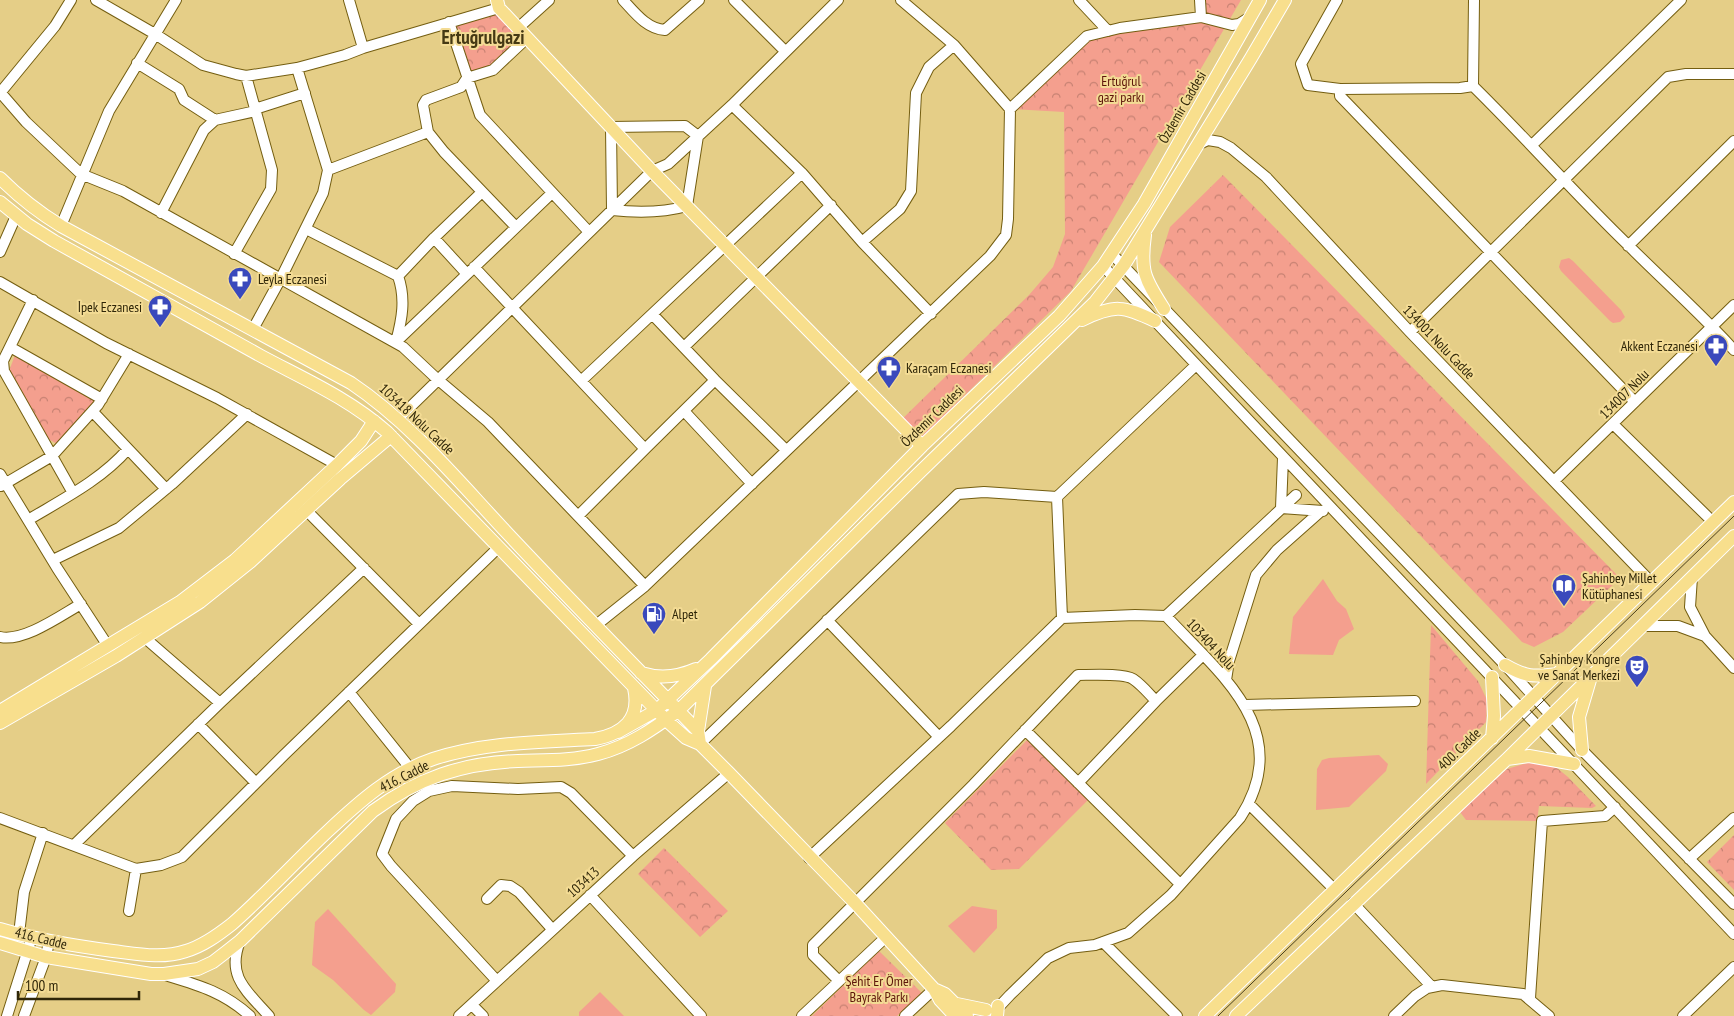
<svg xmlns="http://www.w3.org/2000/svg" width="1734" height="1016" viewBox="0 0 1734 1016" font-family="'PT Sans Narrow',sans-serif">
<style>
.grass{fill:#f49f8e}
.park{fill:url(#park-crowns)}
.lines{fill:none;stroke-linecap:round;stroke-linejoin:round}
.minor-casing{stroke:#745e11;stroke-width:12}
.major-casing{stroke:#fff;stroke-width:14}
.minor{stroke:#fff;stroke-width:10}
.major{stroke:#f8df8d;stroke-width:12}
.tram{stroke:#4c411c;stroke-width:1}
.labels{text-anchor:middle;stroke-width:4;stroke-linejoin:round;paint-order:stroke}
.park-label{font-size:14px;fill:#5d150a;stroke:#f3db94}
.street-label{font-size:14px;fill:#2f2608;stroke:#f3db94}
.poi-label{font-size:14px;fill:#2f2608;stroke:#f3db94;text-anchor:start}
.district-label{font-size:19px;font-weight:bold;fill:#453914;stroke:#f3db94}
</style>
<defs>
<pattern id="park-crowns" width="20" height="18" patternUnits="userSpaceOnUse" patternTransform="scale(1.25)"><rect width="20" height="18" fill="#f49f8e"/><path d="M2 6a3 3 0 1 1 6 0M12 15a3 3 0 1 1 6 0" fill="none" stroke="#c68172"/></pattern>
</defs>
<rect width="100%" height="100%" fill="#e5ce87"/>
<!-- grass -->
<path class="grass" d="M 1569,258 L 1573,261 L 1621,310 L 1625,317 L 1620,322 L 1613,323 L 1610,321 L 1561,271 L 1559,267 L 1561,260 Z
M 1323,579 L 1337,601 L 1346,609 L 1354,629 L 1339,640 L 1333,655 L 1289,654 L 1293,617 Z
M 1379,755 L 1388,764 L 1386,771 L 1349,807 L 1316,810 L 1317,769 L 1322,760 L 1329,758 Z
M 972,906 L 997,910 L 997,928 L 974,953 L 948,926 Z
M 328,909 L 396,984 L 395,992 L 371,1015 L 364,1010 L 333,980 L 312,965 L 315,922 Z
M 600,992 L 624,1016 L 579,1016 L 579,1012 Z"/>
<!-- park -->
<path class="park" d="M 1200,0 L 1241,0 L 1071,291 L 917,442 L 898,423 L 1029,295 L 1053,267 L 1065,234 L 1064,112 L 1010,109 L 1087,36 L 1200,17 Z
M 499,8 L 527,38 L 493,70 L 467,78 L 449,22 Z
M 1223,175 L 1620,578 L 1563,632 L 1534,647 L 1522,642 L 1159,262 L 1170,227 Z
M 15,355 L 95,401 L 59,445 L 50,440 L 44,434 L 9,371 Z
M 1431,625 L 1478,681 L 1487,700 L 1486,722 L 1426,784 Z
M 1027,740 L 1088,800 L 1019,869 L 991,870 L 945,823 Z
M 1534,761 L 1557,768 L 1568,777 L 1596,806 L 1592,808 L 1539,806 L 1537,821 L 1466,820 L 1460,812 L 1507,769 Z
M 1734,835 L 1734,890 L 1707,862 Z
M 664,848 L 728,911 L 700,937 L 638,874 Z
M 879,951 L 922,993 L 897,1016 L 812,1016 Z"/>
<g class="lines">
<defs>
<path id="minor" d="M 96,0 L 155,34 L 203,65 L 236,74 L 246,76 L 297,68 L 345,55 L 363,48 L 499,8
M 349,0 L 363,48
M 623,0 C 635,13 647,29 665,30 L 699,0
M 734,0 L 785,51
M 1079,0 L 1108,31
M 1200,0 L 1201,17
M 1337,0 L 1301,64 L 1308,85 L 1340,89 L 1460,88 L 1473,86
M 449,22 L 480,115 L 589,232
M 518,28 L 549,0
M 137,63 L 179,89 L 184,100 L 215,120
M 1473,86 C 1526,138 1575,194 1629,246 C 1664,281 1701,314 1734,350
M 1473,86 L 1474,0
M 1340,89 L 1340,96 L 1635,402
M 0,92 L 26,122 L 81,174 L 123,191 L 403,347 L 436,378 L 488,422 L 645,586
M 0,93 L 55,26 L 71,0
M 732,105 L 802,173 L 862,242 L 931,314
M 255,109 L 305,93
M 1010,109 L 1087,36 L 1120,28 L 1201,17 L 1232,25 L 1239,24 L 1250,17
M 685,126 L 698,136 L 687,206 C 662,213 638,213 612,210 L 611,127 Z
M 1197,145 L 1208,140 L 1220,142 L 1231,148 L 1266,177 L 1410,332 L 1651,582
M 1532,145 L 1681,0
M 328,170 L 428,132
M 161,213 L 204,130 L 215,120 L 256,111
M 61,226 L 109,111 L 176,0
M 516,227 L 444,152 L 428,132 L 423,105 L 426,100 L 461,87 L 467,78 L 493,70 L 527,38
M 306,229 L 398,276 C 406,299 402,319 396,342
M 434,238 L 467,274
M 862,242 L 900,209 L 911,191 L 916,93 L 929,67 L 954,45
M 1628,246 L 1734,141
M 0,252 L 16,216
M 234,254 L 271,189 L 272,170 L 246,76
M 1112,254 L 1505,665 L 1582,750 L 1734,904
M 1103,266 L 1734,934
M 474,267 L 645,449 L 715,380
M 398,276 L 434,238 L 482,192
M 0,282 L 106,343 L 217,398 L 337,465
M 33,300 L 3,361 L 4,371 L 73,493
M 653,315 L 715,380 L 786,450
M 253,329 L 281,278 L 323,193 L 328,170 L 297,68
M 1410,332 L 1668,77 L 1686,74 L 1734,74
M 396,342 L 552,193
M 10,347 L 102,399
M 684,347 L 831,205
M 581,381 L 802,173
M 684,411 L 752,484
M 93,412 L 166,489
M 398,419 L 652,171 L 668,164 L 732,105 L 838,0
M 1613,424 L 1713,522
M 1283,458 L 1281,508 L 1323,511
M 0,474 L 57,568 L 108,646
M 1554,481 L 1734,305
M 1,486 L 52,456 L 98,405 L 129,354
M 1057,497 L 1196,365
M 306,510 L 419,624
M 578,516 L 645,449
M 28,520 C 63,499 101,480 128,449
M 53,560 L 119,528 L 172,484 L 247,414
M 1692,577 L 1690,607 L 1705,636 L 1734,668
M 1166,616 L 1296,495
M 827,620 L 939,737
M 595,626 L 645,586 L 990,256 L 1006,235 L 1008,219 L 1010,109 L 954,45 L 901,0
M 1643,626 L 1678,626 L 1705,636
M 0,637 C 24,642 60,616 81,604
M 145,638 L 220,703
M 1226,680 L 1229,661 L 1256,575 L 1277,550 L 1321,511
M 349,692 L 410,768
M 1245,705 L 1415,701
M 198,724 L 256,783
M 1025,730 L 1180,884
M 700,744 L 958,494 L 984,492 L 1057,497 L 1062,618
M 1078,783 L 1156,701 L 1203,655
M 1249,804 L 1335,890
M 0,818 L 136,869 L 161,865 L 182,857 L 284,755 L 498,548
M 74,845 L 220,703 L 364,568
M 809,858 L 951,726 L 1062,618 L 1135,615 L 1166,616 C 1221,675 1296,731 1240,818 L 1171,895 L 1128,933 L 1095,945 L 1069,948 L 1048,958 L 1010,995 L 995,1011
M 1689,859 L 1734,818
M 590,895 L 701,1016
M 487,899 L 501,885 L 510,886 L 519,892 L 552,929
M 1353,903 L 1432,987
M 129,911 L 136,869
M 19,934 L 24,892 L 43,833
M 240,941 C 226,977 247,991 269,1016
M 1103,942 L 1177,1016
M 165,975 C 198,985 224,992 250,1016
M 497,981 L 391,866 L 382,854 L 396,819 L 413,801 L 429,791 L 452,786 L 518,789 L 561,787 L 571,793 L 633,856
M 839,981 L 813,955 L 813,945 L 973,785 L 1078,675 C 1090,675 1124,673 1133,679 C 1142,685 1149,694 1156,701
M 1530,998 L 1542,821 L 1605,816 L 1615,807
M 472,1005 L 483,1016
M 7,1016 L 32,937
M 24,1016 L 46,957 L 49,941
M 459,1016 L 633,856 L 729,773
M 802,1016 L 886,937
M 905,1016 L 934,989
M 1394,1016 L 1415,996 L 1427,988 L 1442,985 L 1523,994 L 1549,1016
M 1683,1016 L 1734,967"/>
<path id="major" d="M 497,0 L 499,8 L 652,171 L 922,446
M 0,178 C 19,197 38,212 61,226 L 351,383 C 412,424 459,482 509,535 C 571,601 635,666 698,731 L 700,744
M 0,202 L 27,224 L 54,241 C 123,280 192,318 261,356 C 306,380 348,398 387,432 L 666,720 L 686,738 L 700,744 L 729,773 L 855,903 L 934,989 L 940,1000 L 955,1016
M 1145,235 C 1140,272 1145,279 1164,309
M 1082,320 C 1115,304 1123,306 1155,321
M 1505,665 C 1526,677 1533,677 1557,674
M 641,673 C 660,679 678,677 696,669
M 0,711 L 180,602 L 235,560 L 337,465 L 361,441 L 374,421
M 0,723 L 116,656 L 200,602 L 250,562 L 340,479 L 391,436
M 698,731 L 705,686
M 618,732 L 657,710 L 711,659 L 922,446 L 1059,316 L 1103,266 L 1144,204 L 1260,0
M 1492,738 L 1494,716 L 1492,677
M 1582,750 L 1579,717 L 1590,680
M 1507,759 L 1529,756 L 1574,764
M 0,929 C 37,940 75,946 113,951 C 138,954 162,959 186,951 C 203,946 218,935 232,924 C 265,895 295,862 328,831 C 359,802 391,773 433,759 C 485,742 541,742 595,739 C 623,734 641,719 634,688
M 0,943 L 46,957 L 151,974 L 164,974 L 198,969 L 213,962 L 226,952 L 240,941 L 373,811 C 418,778 462,763 518,761 C 545,760 572,761 598,754 C 629,746 653,729 678,711 L 920,472 L 1095,302 L 1124,265 L 1251,58 L 1285,0
M 936,990 L 945,994 L 967,1016
M 957,1004 L 986,1010
M 997,1016 L 998,1006
M 1205,1016 L 1734,502
M 1236,1016 L 1507,759 L 1734,536"/>
</defs>
<!-- minor casing -->
<use href="#minor" class="minor-casing"/>
<!-- major casing -->
<use href="#major" class="major-casing"/>
<!-- minor -->
<use href="#minor" class="minor"/>
<!-- major -->
<use href="#major" class="major"/>
<!-- tram -->
<path class="tram" d="M 1218,1016 L 1734,516"/>
</g>
<!-- icons -->
<defs>
<symbol id="pharmacy-pin" viewBox="-11 -11 22 30"><path d="M0 17L-7.5 6A9.5 9.5 0 1 1 7.5 6Z" fill="#3a49bc" stroke="#f3db94"/><path d="M-2-6h4v4h4v4h-4v4h-4v-4h-4v-4h4Z" fill="#fff"/></symbol>
<symbol id="library-pin" viewBox="-11 -11 22 30"><path d="M0 17L-7.5 6A9.5 9.5 0 1 1 7.5 6Z" fill="#3a49bc" stroke="#f3db94"/><path d="M-6-4Q-3-5.5-.7-3.5V5Q-3 3-6 4ZM6-4Q3-5.5 .7-3.5V5Q3 3 6 4Z" fill="#fff"/></symbol>
<symbol id="fuel-pin" viewBox="-11 -11 22 30"><path d="M0 17L-7.5 6A9.5 9.5 0 1 1 7.5 6Z" fill="#3a49bc" stroke="#f3db94"/><path d="M-5.5-6h7V0h2V4h1.3V-2.5L3-4.5l.8-.8L6-3V5H2.5V1h-1V6h-7ZM-4.2-4.7v3.2H.2V-4.7Z" fill="#fff"/></symbol>
<symbol id="theatre-pin" viewBox="-11 -11 22 30"><path d="M0 17L-7.5 6A9.5 9.5 0 1 1 7.5 6Z" fill="#3a49bc" stroke="#f3db94"/><path d="M-5-5.5Q0-4 5-5.5V0Q5 5 0 6Q-5 5-5 0ZM-3.3-2.5H-1v1.5H-3.3ZM1-2.5H3.3v1.5H1ZM-2.8 1Q0 5.5 2.8 1Z" fill="#fff"/></symbol>
</defs>
<g fill-rule="evenodd">
<use href="#pharmacy-pin" x="226" y="265" width="28" height="38"/>
<use href="#pharmacy-pin" x="146" y="293" width="28" height="38"/>
<use href="#pharmacy-pin" x="1702" y="332" width="28" height="38"/>
<use href="#pharmacy-pin" x="875" y="354" width="28" height="38"/>
<use href="#library-pin" x="1550" y="572" width="28" height="38"/>
<use href="#fuel-pin" x="640" y="600" width="28" height="38"/>
<use href="#theatre-pin" x="1623" y="653" width="28" height="38"/>
</g>
<g class="labels">
<!-- park labels -->
<g class="park-label">
<text x="1121" y="86">Ertuğrul<tspan x="1121" dy="16">gazi parkı</tspan></text>
<text x="879" y="986">Şehit Er Ömer<tspan x="879" dy="16">Bayrak Parkı</tspan></text>
</g>
<!-- street labels -->
<g class="street-label">
<text transform="translate(1182 107) rotate(-60)" y="5">Özdemir Caddesi</text>
<text transform="translate(1439 342) rotate(46)" y="5">134001 Nolu Cadde</text>
<text transform="translate(1624 394) rotate(-45)" y="5">134007 Nolu</text>
<text transform="translate(932 416) rotate(-44)" y="5">Özdemir Caddesi</text>
<text transform="translate(417 419) rotate(43)" y="5">103418 Nolu Cadde</text>
<text transform="translate(1211 644) rotate(47)" y="5">103404 Nolu</text>
<text transform="translate(1459 749) rotate(-44)" y="5">400. Cadde</text>
<text transform="translate(404 776) rotate(-27)" y="5">416. Cadde</text>
<text transform="translate(583 882) rotate(-42)" y="5">103413</text>
<text transform="translate(41 938) rotate(14)" y="5">416. Cadde</text>
</g>
<!-- poi labels -->
<g class="poi-label">
<text x="258" y="284">Leyla Eczanesi</text>
<text x="142" y="312" text-anchor="end">İpek Eczanesi</text>
<text x="1698" y="351" text-anchor="end">Akkent Eczanesi</text>
<text x="906" y="373">Karaçam Eczanesi</text>
<text x="1582" y="583">Şahinbey Millet<tspan x="1582" dy="16">Kütüphanesi</tspan></text>
<text x="672" y="619">Alpet</text>
<text x="1620" y="664" text-anchor="end">Şahinbey Kongre<tspan x="1620" dy="16">ve Sanat Merkezi</tspan></text>
</g>
<!-- district labels -->
<g class="district-label">
<text x="483" y="44">Ertuğrulgazi</text>
</g>
</g>
<!-- scale -->
<path d="M18 991v8h121v-8" fill="none" stroke="#2f2608" stroke-width="2.5"/>
<text x="25" y="991" font-size="15" fill="#2f2608" stroke="#f3db94" stroke-width="4" paint-order="stroke">100 m</text>
</svg>
